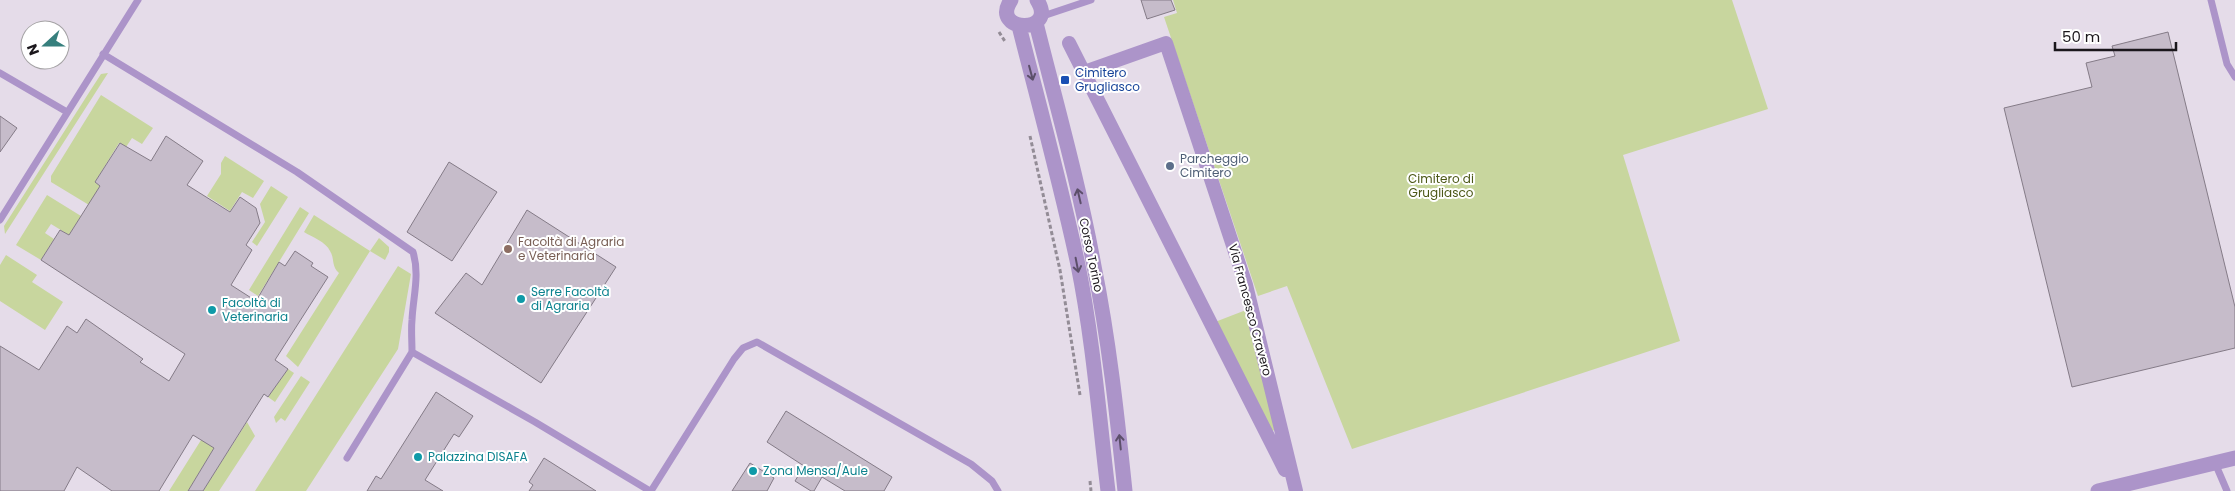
<svg xmlns="http://www.w3.org/2000/svg" width="2235" height="491" viewBox="0 0 2235 491" font-family="Poppins,sans-serif">
<style>
.green{fill:#c8d69e}
.building{fill:#c6bcca;stroke:#847b87}
.lines{fill:none;stroke-linecap:round;stroke-linejoin:round}
.path{stroke:#938c96;stroke-width:3;stroke-dasharray:4 2.5;stroke-linecap:butt}
.service{stroke:#ac94c9;stroke-width:7}
.minor{stroke:#ac94c9;stroke-width:14}
.tertiary{stroke:#ac94c9;stroke-width:15}
.oneway{stroke:#5c4f6a}
.transit-dot{fill:#1a4fb4;stroke:#fff;stroke-width:2}
.service-dot{fill:#5c6f8a;stroke:#fff;stroke-width:2}
.education-dot{fill:#8d6e63;stroke:#fff;stroke-width:2}
.culture-dot{fill:#0f9aa8;stroke:#fff;stroke-width:2}
.labels{text-anchor:middle;stroke-width:4;stroke-linejoin:round;paint-order:stroke}
.transit-label{font-size:12px;fill:#164399;stroke:#fff;text-anchor:start}
.service-label{font-size:12px;fill:#4e5e75;stroke:#fff;text-anchor:start}
.park-label{font-size:12px;fill:#4c5817;stroke:#fff}
.education-label{font-size:12px;fill:#785e54;stroke:#fff;text-anchor:start}
.street-label{font-size:12px;fill:#1b171c;stroke:#fff}
.culture-label{font-size:12px;fill:#0d838f;stroke:#fff;text-anchor:start}
</style>
<rect width="100%" height="100%" fill="#e5dce9"/>
<!-- green -->
<path class="green" d="M 1173,0 L 1732,0 L 1768,109 L 1623,155 L 1680,341 L 1352,449 L 1287,286 L 1258,296 L 1164,17 L 1177,13 Z
M 108,73 L 5,234 L 4,226 L 90,91 L 101,74 Z
M 101,95 L 153,128 L 142,144 L 132,138 L 126,147 L 119,143 L 95,182 L 100,186 L 89,205 L 51,182 L 51,176 Z
M 225,156 L 264,181 L 253,198 L 242,192 L 230,211 L 207,196 L 221,174 L 221,163 Z
M 271,186 L 288,197 L 257,246 L 252,242 L 265,222 L 260,204 Z
M 47,195 L 81,216 L 69,235 L 51,224 L 45,233 L 54,239 L 41,260 L 16,245 Z
M 300,207 L 309,213 L 258,296 L 249,290 Z
M 314,215 L 370,251 L 379,238 L 389,247 L 389,252 L 385,260 L 370,251 L 298,367 L 286,356 L 339,273 C 331,266 335,259 330,251 C 326,242 312,237 304,232 Z
M 6,255 L 37,275 L 32,282 L 63,302 L 45,330 L 0,301 L 0,265 Z
M 398,266 L 411,274 L 398,349 L 306,491 L 255,491 Z
M 1246,310 L 1275,430 L 1272,431 L 1215,322 Z
M 288,369 L 294,373 L 275,402 L 268,397 Z
M 301,376 L 310,382 L 285,421 L 281,418 L 276,423 L 274,417 Z
M 252,385 L 188,491 L 169,491 L 235,386 Z
M 247,422 L 255,436 L 219,491 L 203,491 Z"/>
<!-- building -->
<path class="building" d="M 1141,0 L 1171,0 L 1175,10 L 1147,19 Z
M 2168,32 L 2235,307 L 2235,348 L 2072,387 L 2004,108 L 2092,87 L 2086,63 L 2115,56 L 2112,46 Z
M 0,116 L 17,128 L 0,152 Z
M 166,136 L 203,161 L 187,185 L 230,212 L 240,197 L 256,208 L 260,223 L 246,245 L 252,250 L 231,285 L 256,301 L 279,262 L 285,266 L 295,251 L 313,263 L 311,266 L 328,277 L 275,360 L 288,369 L 268,397 L 264,394 L 203,491 L 188,491 L 214,448 L 193,435 L 159,491 L 112,491 L 77,467 L 64,491 L 0,491 L 0,346 L 39,370 L 67,326 L 77,333 L 86,319 L 143,359 L 140,362 L 169,381 L 185,354 L 41,260 L 60,230 L 69,235 L 100,186 L 95,182 L 120,143 L 151,161 Z
M 449,162 L 497,192 L 452,261 L 407,232 Z
M 527,210 L 616,267 L 541,383 L 435,313 L 466,273 L 482,285 Z
M 436,392 L 473,416 L 459,437 L 454,434 L 425,480 L 443,491 L 367,491 L 376,476 L 381,479 Z
M 786,411 L 892,477 L 884,491 L 845,491 L 822,477 L 814,491 L 811,491 L 795,481 L 804,466 L 767,442 Z
M 544,458 L 596,491 L 529,491 L 533,485 L 529,482 Z
M 750,463 L 774,478 L 767,491 L 732,491 Z"/>
<g class="lines">
<!-- path -->
<path class="path" d="M 999,32 L 1006,43
M 1030,136 L 1060,270 L 1080,395
M 1090,481 L 1091,491"/>
<!-- service -->
<path class="service" d="M 2211,0 L 2227,64 L 2235,77
M 1040,17 L 1091,0
M 103,54 L 297,172 L 413,252 C 420,275 413,297 412,320 C 411,330 412,341 412,352
M 0,73 L 67,112
M 0,220 L 138,0
M 347,458 L 412,352 L 535,422 L 650,491
M 2215,463 L 2227,491
M 651,491 L 734,359 L 743,348 L 757,342 L 971,464 L 992,481 L 998,491"/>
<!-- minor -->
<path class="minor" d="M 1069,43 L 1285,470
M 1084,72 L 1166,43 L 1246,285 L 1296,491"/>
<!-- tertiary -->
<path class="tertiary" d="M 1011,0 C 989,33 1059,35 1037,0
M 1036,23 C 1056,103 1079,184 1094,266 C 1109,340 1117,415 1125,491
M 1019,26 C 1039,105 1061,185 1078,265 C 1093,339 1099,416 1108,491
M 2098,491 L 2235,458"/>
</g>
<!-- one-way arrows -->
<defs><path id="oneway-shaft" d="M-6 0H5M1.5-3L5.5 0L1.5 3" fill="none" stroke-width="1.6" stroke-linecap="round" stroke-linejoin="round" transform="scale(1.25)"/></defs>
<g class="oneway">
<use href="#oneway-shaft" transform="translate(1031 73) rotate(75)"/>
<use href="#oneway-shaft" transform="translate(1079 196) rotate(-103)"/>
<use href="#oneway-shaft" transform="translate(1077 265) rotate(79)"/>
<use href="#oneway-shaft" transform="translate(1120 442) rotate(-96)"/>
</g>
<!-- markers -->
<rect class="transit-dot" x="1060" y="75" width="10" height="10" rx="2.5"/>
<circle class="service-dot" cx="1170" cy="166" r="5"/>
<circle class="education-dot" cx="508" cy="249" r="5"/>
<g class="culture-dot">
<circle cx="521" cy="299" r="5"/>
<circle cx="212" cy="310" r="5"/>
<circle cx="418" cy="457" r="5"/>
<circle cx="753" cy="471" r="5"/>
</g>
<g class="labels">
<!-- transit labels -->
<g class="transit-label">
<text x="1075" y="77">Cimitero<tspan x="1075" dy="14">Grugliasco</tspan></text>
</g>
<!-- service labels -->
<g class="service-label">
<text x="1180" y="163">Parcheggio<tspan x="1180" dy="14">Cimitero</tspan></text>
</g>
<!-- park labels -->
<g class="park-label">
<text x="1441" y="183">Cimitero di<tspan x="1441" dy="14">Grugliasco</tspan></text>
</g>
<!-- education labels -->
<g class="education-label">
<text x="518" y="246">Facoltà di Agraria<tspan x="518" dy="14">e Veterinaria</tspan></text>
</g>
<!-- street labels -->
<g class="street-label">
<text transform="translate(1091 255) rotate(78)" y="4">Corso Torino</text>
<text transform="translate(1250 310) rotate(75)" y="4">Via Francesco Cravero</text>
</g>
<!-- culture labels -->
<g class="culture-label">
<text x="531" y="296">Serre Facoltà<tspan x="531" dy="14">di Agraria</tspan></text>
<text x="222" y="307">Facoltà di<tspan x="222" dy="14">Veterinaria</tspan></text>
<text x="428" y="461">Palazzina DISAFA</text>
<text x="763" y="475">Zona Mensa/Aule</text>
</g>
</g>
<!-- north arrow -->
<g transform="translate(45 45) rotate(249)"><circle r="24" fill="#ffffff" stroke="#a4a2a4"/>
<path d="M0-4L9 19L0 12L-9 19Z" fill="#367f7d"/>
<text y="-8" font-size="14" font-weight="bold" text-anchor="middle" fill="#1b171c">N</text>
</g>
<!-- scale -->
<path d="M2055 42v8h121v-8" fill="none" stroke="#1b171c" stroke-width="2.5"/>
<text x="2062" y="42" font-size="15" fill="#1b171c" stroke="#ffffff" stroke-width="4" paint-order="stroke">50 m</text>
</svg>
